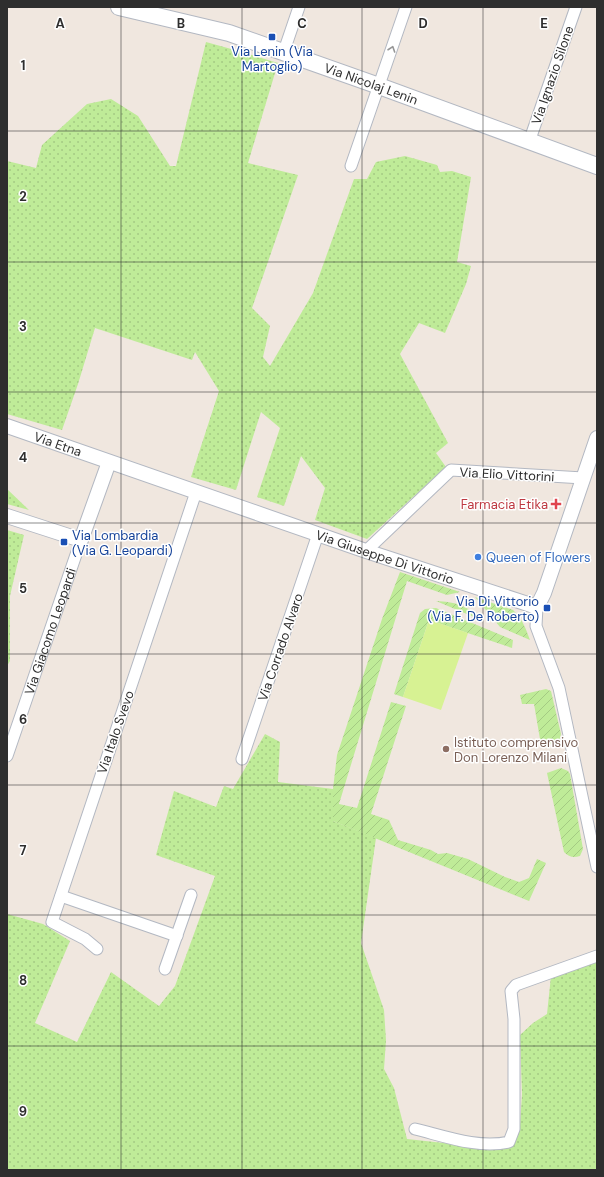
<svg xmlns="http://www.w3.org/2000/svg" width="604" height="1177" viewBox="0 0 604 1177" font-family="'DM Sans',sans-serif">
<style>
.grass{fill:url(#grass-dots)}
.garden{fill:url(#garden-furrows)}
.pitch{fill:#d7f293}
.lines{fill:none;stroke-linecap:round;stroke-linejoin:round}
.minor-casing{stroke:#b3b8c2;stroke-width:13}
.tertiary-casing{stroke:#b3b8c2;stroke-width:16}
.secondary-casing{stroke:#b3b8c2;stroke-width:18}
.minor{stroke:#fff;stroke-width:11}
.tertiary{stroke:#fff;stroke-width:14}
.secondary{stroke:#fff;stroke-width:16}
.oneway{stroke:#969696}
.grid{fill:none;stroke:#2e2e2e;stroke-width:1;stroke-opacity:0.55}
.transit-dot{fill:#1a4fb4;stroke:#fff;stroke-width:1.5}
.health-dot{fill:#e0444e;stroke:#fff;stroke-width:1.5}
.shop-dot{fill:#3f7fe0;stroke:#fff;stroke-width:1.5}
.education-dot{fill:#8d6e63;stroke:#fff;stroke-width:1.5}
.labels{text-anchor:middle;stroke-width:3;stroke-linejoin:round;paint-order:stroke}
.transit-label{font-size:13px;fill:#164399;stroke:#fff}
.street-label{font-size:13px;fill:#2e2e2e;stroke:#fff}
.health-label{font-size:13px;fill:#be3a42;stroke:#fff;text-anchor:end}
.shop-label{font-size:13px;fill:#366cbe;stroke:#fff;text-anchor:start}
.education-label{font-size:13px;fill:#785e54;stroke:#fff;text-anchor:start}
.grid-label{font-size:13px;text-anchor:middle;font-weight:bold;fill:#2e2e2e;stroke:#fff;stroke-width:3;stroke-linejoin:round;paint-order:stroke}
</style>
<defs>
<pattern id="grass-dots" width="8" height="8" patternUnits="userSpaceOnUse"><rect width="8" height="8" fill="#bfeb98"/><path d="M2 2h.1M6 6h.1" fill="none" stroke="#a4ca83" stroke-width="1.8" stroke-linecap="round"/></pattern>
<pattern id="garden-furrows" width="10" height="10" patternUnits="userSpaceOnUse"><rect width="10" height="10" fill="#bfeb98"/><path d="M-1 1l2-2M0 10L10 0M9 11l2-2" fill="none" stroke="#a4ca83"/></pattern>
</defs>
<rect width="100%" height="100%" fill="#f0e7df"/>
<!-- grass -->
<path class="grass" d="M 206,42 L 242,52 L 278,63 L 248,163 L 298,175 L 252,308 L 270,326 L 263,357 L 270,366 L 313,293 L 354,179 L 367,179 L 376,162 L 405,156 L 437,165 L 440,172 L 452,171 L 471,177 L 457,262 L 471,266 L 466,284 L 445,333 L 419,323 L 400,354 L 448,443 L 436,453 L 446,467 L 367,539 L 315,520 L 325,488 L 301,456 L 284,506 L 257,497 L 280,428 L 261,412 L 236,490 L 191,477 L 219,391 L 195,352 L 192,360 L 95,328 L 78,384 L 62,430 L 7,414 L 7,161 L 36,168 L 42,145 L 87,104 L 111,99 L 138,116 L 170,166 L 176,166 Z
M 7,489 L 29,510 L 7,504 Z
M 7,530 L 24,535 L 10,596 L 10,661 L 7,666 Z
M 265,734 L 280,742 L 278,782 L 333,789 L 333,821 L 376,838 L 361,943 L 384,1010 L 386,1040 L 384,1069 L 394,1088 L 407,1139 L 499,1149 L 514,1144 L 520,1126 L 522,1094 L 520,1035 L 533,1023 L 547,1014 L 551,976 L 597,960 L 597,1170 L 7,1170 L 7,914 L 43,924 L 70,941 L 35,1023 L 77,1042 L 111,972 L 159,1006 L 175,986 L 215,876 L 156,855 L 174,791 L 216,807 L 224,786 L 233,789 Z"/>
<!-- garden -->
<path class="garden" d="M 400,572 L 460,592 L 447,595 L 407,581 L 339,804 L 357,808 L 391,702 L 406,706 L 371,814 L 389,820 L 398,840 L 431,850 L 438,854 L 447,853 L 468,859 L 505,877 L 519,882 L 529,878 L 537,859 L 546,863 L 529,901 L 333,821 L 333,789 L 337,755 L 382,619 Z
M 475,597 L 513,610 C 522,618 526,629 530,640 L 500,627 Z
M 436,601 C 455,602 465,605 480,617 L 481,620 Z
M 436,608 L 513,640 L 512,648 L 429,620 L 403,697 L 394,694 L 420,613 L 425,609 Z
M 546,689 L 551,691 L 561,734 L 559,742 L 556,743 L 541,745 L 534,704 L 522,704 L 520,695 Z
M 561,768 L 568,771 L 570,774 L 583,849 L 580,856 C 573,858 569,857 564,852 L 547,773 Z"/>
<!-- pitch -->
<path class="pitch" d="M 429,620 L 468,633 L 441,710 L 403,697 Z"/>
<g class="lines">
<defs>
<g id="minor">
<path d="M 283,54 L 299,7"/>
<path d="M 529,142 L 576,7"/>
<path d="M 351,166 L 406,7"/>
<path d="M 366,551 L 451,470 L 583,478"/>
<path d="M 537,607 L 536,626 L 559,688 L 597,867"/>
<path id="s1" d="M 7,756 L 81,540"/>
<path d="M 242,759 L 318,534"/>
<path d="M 61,896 L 177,936"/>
<path d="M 97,949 L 85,939 L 52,922 L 196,492"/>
<path d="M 165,969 L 191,895"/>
<path d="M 415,1129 C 444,1136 478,1149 509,1142 L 514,1129 L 514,1019 L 511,991 L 516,985 L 597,956"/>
</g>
<g id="tertiary">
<path id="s2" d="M 7,426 L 366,551 L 537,607 L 544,593 L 597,438"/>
<path d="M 7,516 L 81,540 L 109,462"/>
</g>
<g id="secondary">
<path id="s3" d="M 119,7 L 229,33 L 379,86 L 597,166"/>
</g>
</defs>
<!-- minor casing -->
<use href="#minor" class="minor-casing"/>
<!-- tertiary casing -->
<use href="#tertiary" class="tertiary-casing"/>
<!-- secondary casing -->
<use href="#secondary" class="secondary-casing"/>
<!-- minor -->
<use href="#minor" class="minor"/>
<!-- tertiary -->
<use href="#tertiary" class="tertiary"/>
<!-- secondary -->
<use href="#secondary" class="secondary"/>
</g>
<!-- one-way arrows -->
<defs><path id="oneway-chevron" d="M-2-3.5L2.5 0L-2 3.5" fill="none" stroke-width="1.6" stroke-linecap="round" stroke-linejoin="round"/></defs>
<use class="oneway" href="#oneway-chevron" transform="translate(392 49) rotate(-71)"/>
<!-- grid -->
<path class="grid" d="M 121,7 L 121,1170M 242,7 L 242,1170M 362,7 L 362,1170M 483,7 L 483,1170M 7,131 L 597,131M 7,262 L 597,262M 7,392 L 597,392M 7,523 L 597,523M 7,654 L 597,654M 7,785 L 597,785M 7,915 L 597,915M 7,1046 L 597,1046"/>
<!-- markers -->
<g class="transit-dot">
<rect x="268" y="33" width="8" height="8" rx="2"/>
<rect x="60" y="538" width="8" height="8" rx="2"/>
<rect x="543" y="604" width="8" height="8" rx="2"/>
</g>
<path class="health-dot" d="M554 498h4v4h4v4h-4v4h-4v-4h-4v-4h4z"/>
<circle class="shop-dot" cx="478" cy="557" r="4"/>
<circle class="education-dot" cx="446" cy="749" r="4"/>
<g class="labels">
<!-- transit labels -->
<g class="transit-label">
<text x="272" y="56">Via Lenin (Via<tspan x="272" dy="15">Martoglio)</tspan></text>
<text x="72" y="540" text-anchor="start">Via Lombardia<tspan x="72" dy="15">(Via G. Leopardi)</tspan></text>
<text x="539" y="606" text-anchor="end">Via Di Vittorio<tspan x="539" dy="15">(Via F. De Roberto)</tspan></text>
</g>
<!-- street labels -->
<g class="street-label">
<text transform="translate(552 75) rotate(-71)" y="5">Via Ignazio Silone</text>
<text dy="5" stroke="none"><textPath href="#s3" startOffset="264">Via Nicolaj Lenin</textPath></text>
<text dy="5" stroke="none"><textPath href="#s2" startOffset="54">Via Etna</textPath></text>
<text transform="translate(507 474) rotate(3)" y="5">Via Elio Vittorini</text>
<text dy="5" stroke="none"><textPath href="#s2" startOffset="400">Via Giuseppe Di Vittorio</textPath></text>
<text dy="5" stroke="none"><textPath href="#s1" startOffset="132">Via Giacomo Leopardi</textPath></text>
<text transform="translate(280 647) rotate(-71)" y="5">Via Corrado Alvaro</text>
<text transform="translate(115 732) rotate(-71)" y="5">Via Italo Svevo</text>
</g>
<!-- health labels -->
<g class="health-label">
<text x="548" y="509">Farmacia Etika</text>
</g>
<!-- shop labels -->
<g class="shop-label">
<text x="486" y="562">Queen of Flowers</text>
</g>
<!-- education labels -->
<g class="education-label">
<text x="454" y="747">Istituto comprensivo<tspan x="454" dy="15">Don Lorenzo Milani</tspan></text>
</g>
</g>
<g class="grid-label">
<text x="60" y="28">A</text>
<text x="181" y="28">B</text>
<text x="302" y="28">C</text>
<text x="423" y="28">D</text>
<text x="544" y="28">E</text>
<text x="23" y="70">1</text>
<text x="23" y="201">2</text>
<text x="23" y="331">3</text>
<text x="23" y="462">4</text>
<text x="23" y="593">5</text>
<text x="23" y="724">6</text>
<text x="23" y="855">7</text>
<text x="23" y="985">8</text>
<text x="23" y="1116">9</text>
</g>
<!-- border -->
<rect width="604" height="1177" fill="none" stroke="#2e2e2e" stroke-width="16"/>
</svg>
